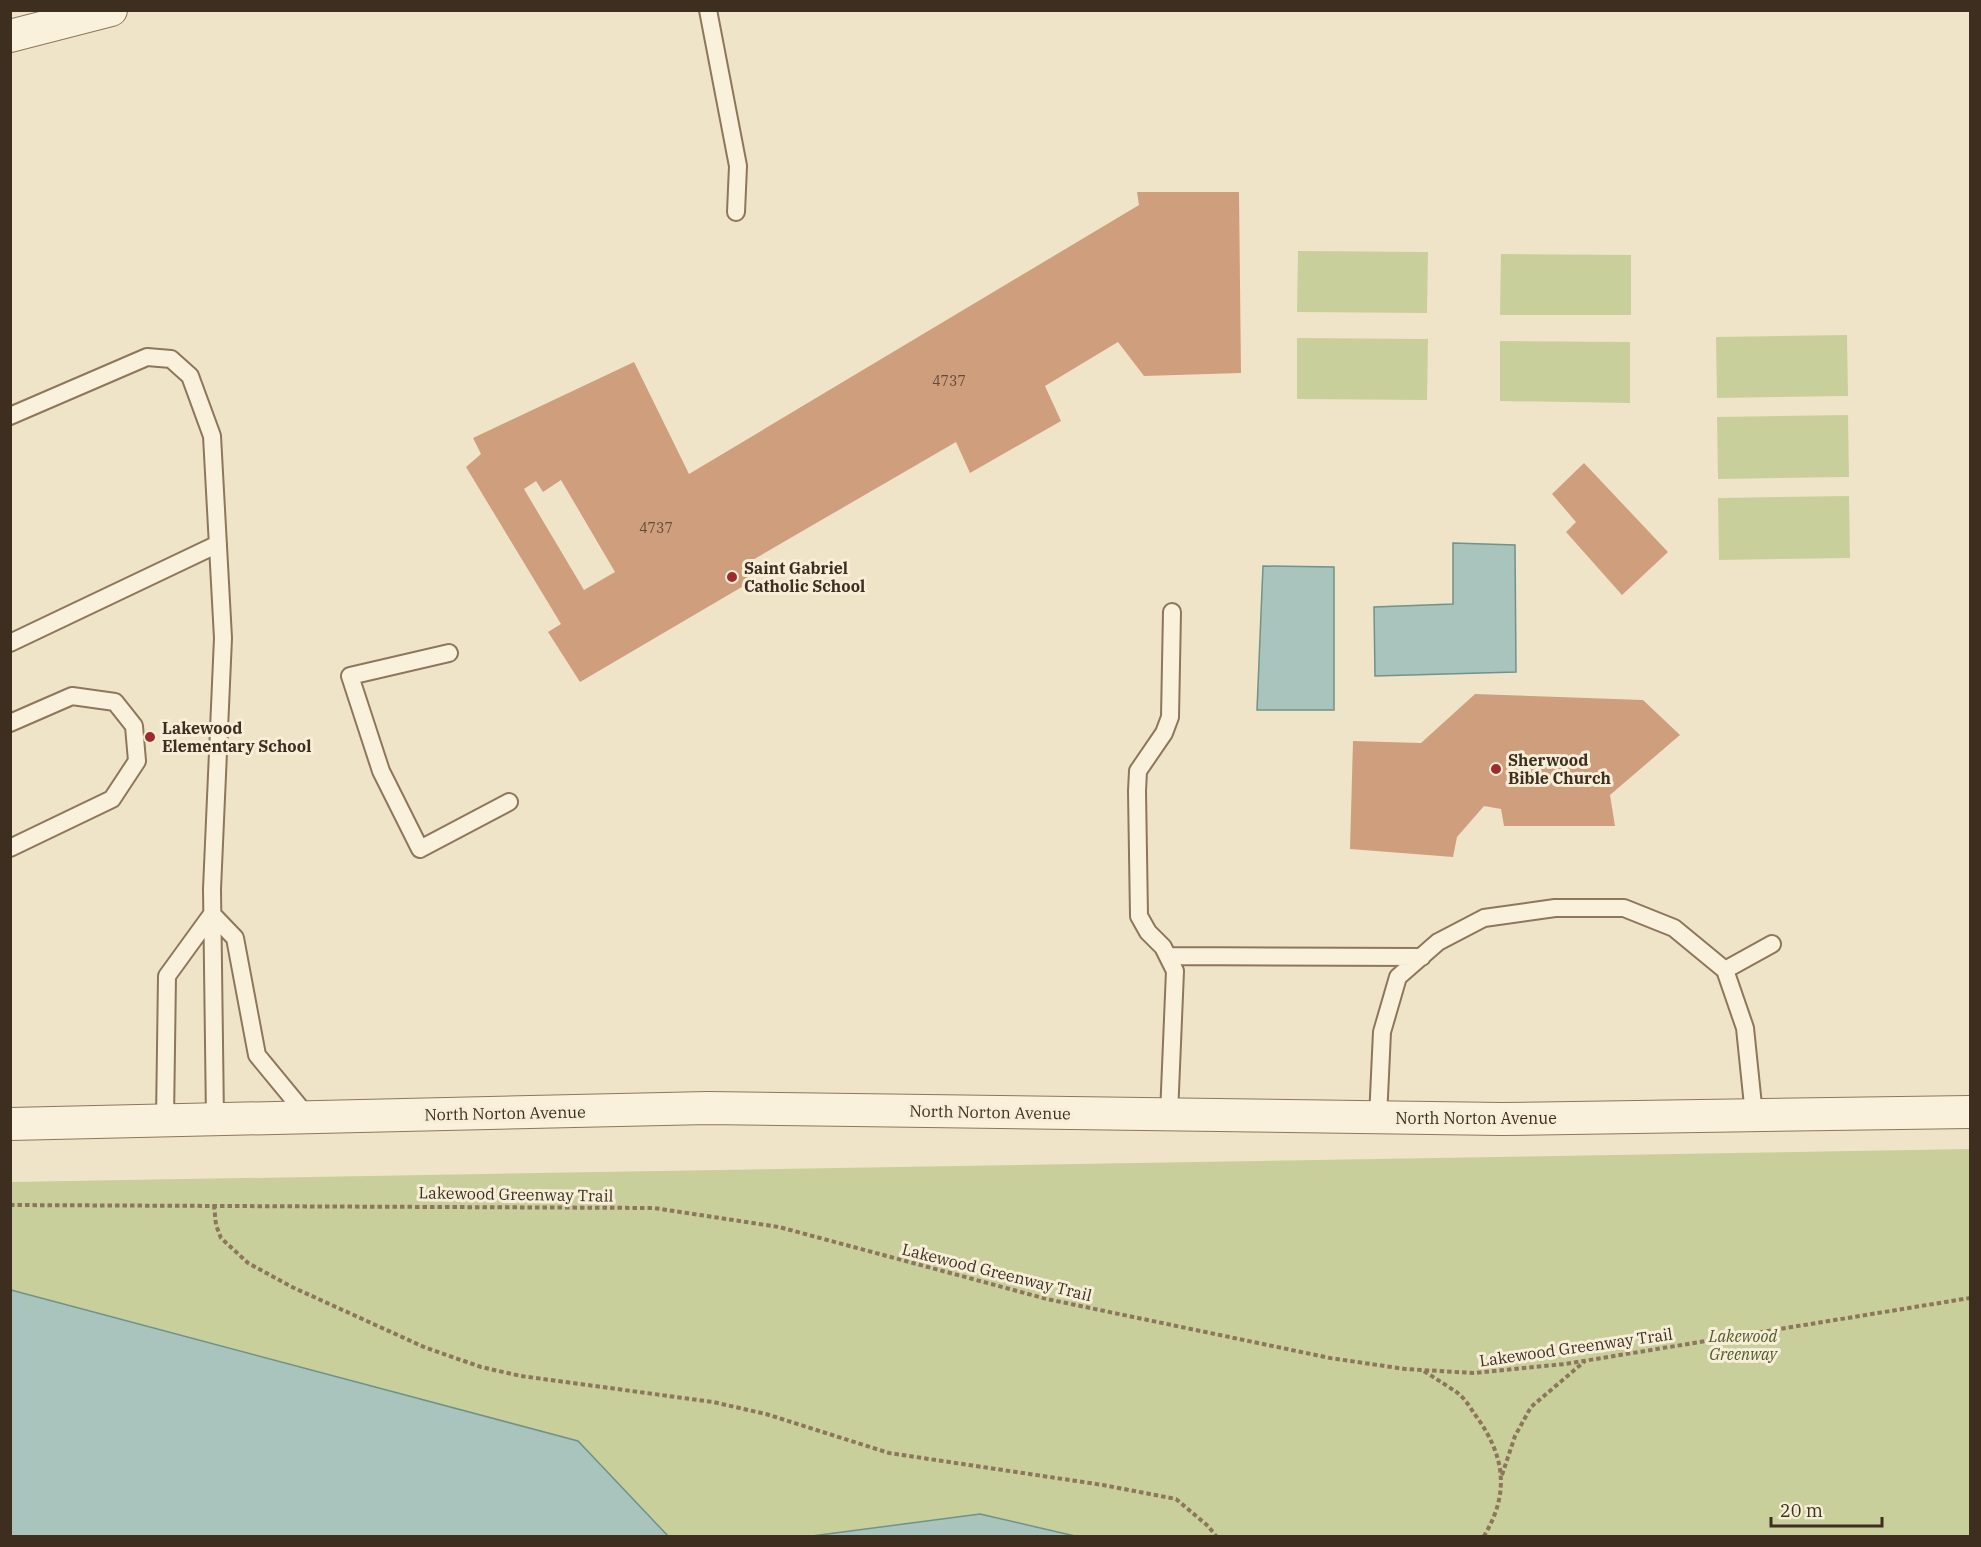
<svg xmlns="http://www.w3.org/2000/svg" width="1981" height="1547" viewBox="0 0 1981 1547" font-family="'IBM Plex Serif',serif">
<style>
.green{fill:#c9cf9b}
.water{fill:#a9c4bc;stroke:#6f938a;stroke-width:1.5}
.building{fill:#cf9f7d;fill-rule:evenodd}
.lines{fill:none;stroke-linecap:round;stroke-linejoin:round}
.lane-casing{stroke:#8d765c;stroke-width:20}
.street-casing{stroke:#8d765c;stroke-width:34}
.path{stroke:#8d765c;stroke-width:4;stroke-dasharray:4.5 3;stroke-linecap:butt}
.lane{stroke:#faf1dc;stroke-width:16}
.street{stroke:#faf1dc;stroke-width:32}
.poi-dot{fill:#9e2a2b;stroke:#f7eed8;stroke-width:2}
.labels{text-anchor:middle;stroke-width:6;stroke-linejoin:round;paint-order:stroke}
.number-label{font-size:14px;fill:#624a37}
.poi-label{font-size:16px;font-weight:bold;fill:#3d2e20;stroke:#f7eed8;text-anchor:start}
.street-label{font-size:16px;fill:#3d2e20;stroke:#f7eed8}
.park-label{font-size:16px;font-style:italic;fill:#4d5a26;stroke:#f7eed8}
</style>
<rect width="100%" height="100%" fill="#f0e4c8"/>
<!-- green -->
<path class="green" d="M 1298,251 L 1428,252 L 1427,313 L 1297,312 Z
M 1501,254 L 1631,255 L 1631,315 L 1500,315 Z
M 1847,335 L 1848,396 L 1717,398 L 1716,337 Z
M 1297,338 L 1428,339 L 1427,400 L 1297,399 Z
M 1500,341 L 1630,342 L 1630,403 L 1500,401 Z
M 1848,415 L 1849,477 L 1718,479 L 1717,417 Z
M 1849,496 L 1850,558 L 1719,560 L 1718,498 Z
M 1970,1149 L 1970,1536 L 11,1536 L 10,1182 Z"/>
<!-- water -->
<path class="water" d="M 1453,543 L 1515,545 L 1516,672 L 1375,676 L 1374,607 L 1453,604 Z
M 1263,566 L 1334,567 L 1334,710 L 1257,710 Z
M 11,1290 L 578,1441 L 668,1536 L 11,1536 Z
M 980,1514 L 1075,1536 L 812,1536 Z"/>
<!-- building -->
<path class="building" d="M 1137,192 L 1239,192 L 1241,373 L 1144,376 L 1118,342 L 1045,386 L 1061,421 L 970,473 L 956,442 L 744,565 L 752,581 L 580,682 L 548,632 L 561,624 L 466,467 L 481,454 L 473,438 L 634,362 L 689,474 L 1139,205 ZM 561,480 L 615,572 L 584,590 L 524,489 L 536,481 L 543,492 Z
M 1584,463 L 1668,552 L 1622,595 L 1566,532 L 1576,522 L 1552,494 Z
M 1475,694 L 1643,700 L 1680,735 L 1610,795 L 1615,826 L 1504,826 L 1501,809 L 1484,806 L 1457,837 L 1453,857 L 1350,849 L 1353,741 L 1421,743 Z"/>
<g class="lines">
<defs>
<path id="lane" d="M 708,10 L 738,166 L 736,212
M 10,416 L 147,357 L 171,359 L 190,376 L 212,436 L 223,638 L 212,889 L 215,1119
M 10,643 L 218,544
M 449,653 L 350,676 L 381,771 L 420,849 L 509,802
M 10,723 L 72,696 L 115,702 L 134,726 L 137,761 L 112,799 L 10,848
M 212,914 L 235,938 L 257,1055 L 308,1117
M 1168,956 L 1422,957
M 1725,970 L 1772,944
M 1169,1115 L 1175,971 L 1163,947 L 1148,932 L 1139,916 L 1137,791 L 1138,771 L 1164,733 L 1170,717 L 1172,612
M 1378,1118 L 1382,1032 L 1398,977 L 1438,942 L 1484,918 L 1555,908 L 1624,908 L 1674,928 L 1725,970 L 1745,1028 L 1754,1115
M 165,1120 L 167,976 L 212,914"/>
<path id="street" d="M 10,36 L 111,10
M 10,1124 L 708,1108 L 1502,1119 L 1970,1112"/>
</defs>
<!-- lane casing -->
<use href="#lane" class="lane-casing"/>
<!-- street casing -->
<use href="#street" class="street-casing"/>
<!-- path -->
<path class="path" d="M 10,1205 L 654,1208 L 779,1227 L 1047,1299 L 1330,1358 L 1405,1369 L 1474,1373 L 1565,1364 L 1970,1298
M 214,1205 L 216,1225 L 221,1238 L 248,1263 L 292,1287 L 424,1347 L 481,1367 L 521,1376 L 713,1402 L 766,1414 L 889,1453 L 1103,1485 L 1176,1499 L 1208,1526 L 1216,1536
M 1424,1371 C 1436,1379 1448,1386 1459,1394 C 1466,1400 1471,1409 1476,1416 C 1505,1456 1510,1493 1484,1536
M 1502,1475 L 1515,1436 L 1531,1407 L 1585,1361"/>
<!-- lane -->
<use href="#lane" class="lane"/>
<!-- street -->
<use href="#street" class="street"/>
</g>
<!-- markers -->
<g class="poi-dot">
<circle cx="732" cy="577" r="6"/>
<circle cx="150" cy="737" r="6"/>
<circle cx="1496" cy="769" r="6"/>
</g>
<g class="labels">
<!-- number labels -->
<g class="number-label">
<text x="949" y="386">4737</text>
<text x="656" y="533">4737</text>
</g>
<!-- poi labels -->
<g class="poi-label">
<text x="744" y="574">Saint Gabriel<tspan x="744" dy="18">Catholic School</tspan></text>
<text x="162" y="734">Lakewood<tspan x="162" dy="18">Elementary School</tspan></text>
<text x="1508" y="766">Sherwood<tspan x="1508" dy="18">Bible Church</tspan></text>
</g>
<!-- street labels -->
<g class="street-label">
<text transform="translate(990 1112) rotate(1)" y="6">North Norton Avenue</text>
<text transform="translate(505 1113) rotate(-1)" y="6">North Norton Avenue</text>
<text x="1476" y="1124">North Norton Avenue</text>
<text transform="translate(516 1194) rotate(1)" y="6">Lakewood Greenway Trail</text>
<text transform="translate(997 1272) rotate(14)" y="6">Lakewood Greenway Trail</text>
<text transform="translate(1576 1347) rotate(-8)" y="6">Lakewood Greenway Trail</text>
</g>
<!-- park labels -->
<g class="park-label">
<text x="1743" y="1342">Lakewood<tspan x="1743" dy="18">Greenway</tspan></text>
</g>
</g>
<!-- border -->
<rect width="1981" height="1547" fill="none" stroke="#3d2e20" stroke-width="24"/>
<!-- scale -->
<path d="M1771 1517v9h111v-9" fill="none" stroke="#3d2e20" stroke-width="3"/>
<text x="1780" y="1517" font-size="18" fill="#3d2e20" stroke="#f7eed8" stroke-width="4.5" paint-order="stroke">20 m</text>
</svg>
